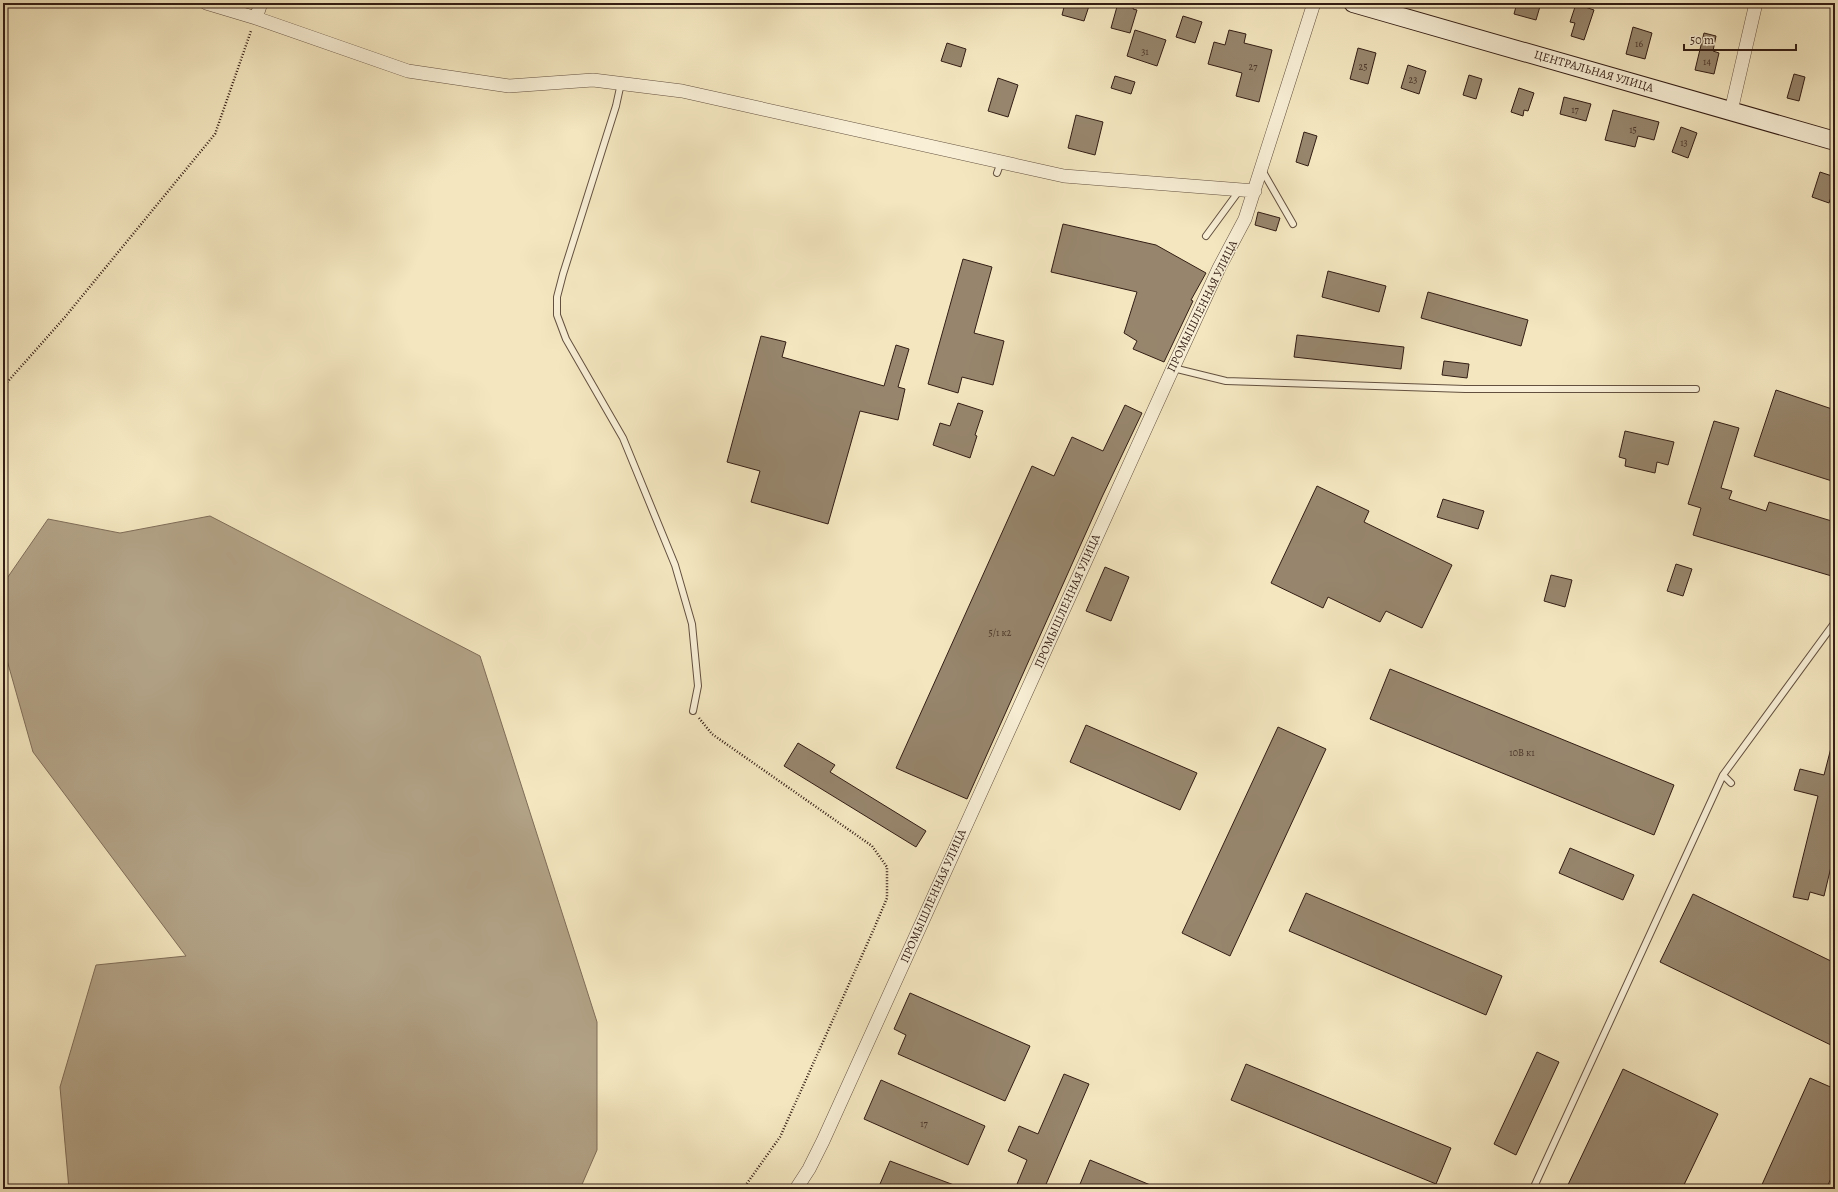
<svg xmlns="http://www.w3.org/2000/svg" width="1838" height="1192" viewBox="0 0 1838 1192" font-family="Alegreya,serif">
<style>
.water{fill:#b2a286;stroke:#7f6d58}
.building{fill:#97866d;stroke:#331d14}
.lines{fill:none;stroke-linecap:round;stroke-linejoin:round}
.service-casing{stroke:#63503f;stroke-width:8}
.minor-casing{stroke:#63503f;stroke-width:14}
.secondary-casing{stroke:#331d14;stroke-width:20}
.path{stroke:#331d14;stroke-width:2.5;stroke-dasharray:1 2;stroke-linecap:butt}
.service{stroke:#f8efd6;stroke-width:6}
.minor{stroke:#f8efd6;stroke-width:13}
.secondary{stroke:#f8efd6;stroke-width:18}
.labels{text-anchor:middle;stroke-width:3;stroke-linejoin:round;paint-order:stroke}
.number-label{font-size:10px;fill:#4c372a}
.street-label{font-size:12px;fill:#331d14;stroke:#f8efd6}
</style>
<rect width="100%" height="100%" fill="#f4e7c0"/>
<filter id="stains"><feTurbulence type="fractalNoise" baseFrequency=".005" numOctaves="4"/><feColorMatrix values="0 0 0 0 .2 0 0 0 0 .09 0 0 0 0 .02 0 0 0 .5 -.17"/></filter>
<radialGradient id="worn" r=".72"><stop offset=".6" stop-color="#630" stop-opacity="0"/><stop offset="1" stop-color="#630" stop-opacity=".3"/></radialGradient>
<!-- water -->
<path class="water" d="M 210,516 L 480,656 L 597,1022 L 597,1150 L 580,1189 L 69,1189 L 60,1087 L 96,965 L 186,956 L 33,752 L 3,646 L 3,584 L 48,519 L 120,533 Z"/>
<!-- building -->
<path class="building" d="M 1065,3 L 1078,3 L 1089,6 L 1084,21 L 1062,15 Z
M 1118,3 L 1135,3 L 1133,9 L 1137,10 L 1130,33 L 1111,28 Z
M 1517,3 L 1541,3 L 1536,20 L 1514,14 Z
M 1576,4 L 1594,10 L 1584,40 L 1571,36 L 1575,23 L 1570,22 Z
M 1183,16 L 1202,22 L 1195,43 L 1176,37 Z
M 1633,27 L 1652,33 L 1645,59 L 1626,54 Z
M 1135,30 L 1166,40 L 1157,66 L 1127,56 Z
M 1229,30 L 1246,34 L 1244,43 L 1272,50 L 1259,102 L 1236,96 L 1242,73 L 1208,64 L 1214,42 L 1225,45 Z
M 1704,33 L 1716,36 L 1713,51 L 1719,53 L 1714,74 L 1695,70 Z
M 947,43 L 966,49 L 961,67 L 941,61 Z
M 1358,48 L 1376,53 L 1368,84 L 1350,79 Z
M 1408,65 L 1426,71 L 1419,94 L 1401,88 Z
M 1794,74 L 1805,77 L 1799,101 L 1787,98 Z
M 1469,75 L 1482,79 L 1476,99 L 1463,95 Z
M 1115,76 L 1135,82 L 1131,94 L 1111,88 Z
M 998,78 L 1018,85 L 1008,117 L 988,111 Z
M 1519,88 L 1534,93 L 1528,111 L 1524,110 L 1523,116 L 1511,112 Z
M 1564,97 L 1591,104 L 1586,121 L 1560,114 Z
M 1613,110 L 1659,122 L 1654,140 L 1638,136 L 1635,147 L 1605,140 Z
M 1076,115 L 1103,122 L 1095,155 L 1068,148 Z
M 1681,127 L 1697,133 L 1688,158 L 1672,152 Z
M 1304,132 L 1317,136 L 1308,166 L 1296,162 Z
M 1820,172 L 1835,177 L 1835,185 L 1829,203 L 1812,197 Z
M 1258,212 L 1280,218 L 1276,231 L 1255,225 Z
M 1063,224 L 1156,245 L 1206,273 L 1191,300 L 1193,301 L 1164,362 L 1133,349 L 1137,341 L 1124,333 L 1137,292 L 1051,272 Z
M 963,259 L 992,267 L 974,333 L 1004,341 L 993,385 L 962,377 L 958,393 L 928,384 Z
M 1328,271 L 1386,286 L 1379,312 L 1322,297 Z
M 1428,292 L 1528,320 L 1521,346 L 1421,318 Z
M 1297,335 L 1404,347 L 1401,369 L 1294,357 Z
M 761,336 L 786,342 L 782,357 L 884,386 L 896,345 L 909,349 L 898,387 L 905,389 L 898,420 L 860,411 L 828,524 L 751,502 L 760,471 L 727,462 Z
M 1444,361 L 1469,364 L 1467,378 L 1442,375 Z
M 1776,390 L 1835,410 L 1835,482 L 1754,456 Z
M 958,403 L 983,411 L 975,435 L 977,436 L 970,458 L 933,445 L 940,423 L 950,426 Z
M 1125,405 L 1142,413 L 1102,497 L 967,799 L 896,768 L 1032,466 L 1054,476 L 1072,437 L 1103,451 Z
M 1714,421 L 1739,428 L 1721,488 L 1732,491 L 1729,499 L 1766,511 L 1769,502 L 1835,522 L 1835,577 L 1693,535 L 1701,508 L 1688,504 Z
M 1625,431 L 1674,442 L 1668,465 L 1657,462 L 1655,473 L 1625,466 L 1626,459 L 1619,457 Z
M 1317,486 L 1369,511 L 1364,522 L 1452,565 L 1422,628 L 1386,611 L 1380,622 L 1328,597 L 1323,608 L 1271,583 Z
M 1443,499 L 1484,511 L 1478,529 L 1437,517 Z
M 1676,564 L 1692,569 L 1683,596 L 1667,591 Z
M 1105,567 L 1129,577 L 1111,621 L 1086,611 Z
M 1551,575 L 1572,580 L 1565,607 L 1544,601 Z
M 1390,669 L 1674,785 L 1654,835 L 1370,719 Z
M 1086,725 L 1197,773 L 1180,810 L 1070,762 Z
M 1278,727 L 1326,749 L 1230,956 L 1182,933 Z
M 798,743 L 835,765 L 830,772 L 926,831 L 916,847 L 784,766 Z
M 1831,748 L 1835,748 L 1835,850 L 1824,896 L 1810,892 L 1808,900 L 1793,897 L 1818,796 L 1794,790 L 1800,769 L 1824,775 Z
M 1570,848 L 1634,875 L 1623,900 L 1559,873 Z
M 1306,893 L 1502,976 L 1486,1015 L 1289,931 Z
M 1693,894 L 1835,963 L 1835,1047 L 1660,962 Z
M 910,993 L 1030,1046 L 1005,1101 L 898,1054 L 906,1035 L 894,1029 Z
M 1537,1052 L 1559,1062 L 1516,1155 L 1494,1144 Z
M 1246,1064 L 1451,1148 L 1436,1184 L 1231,1100 Z
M 1623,1069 L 1718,1114 L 1682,1189 L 1566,1189 Z
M 1064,1074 L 1089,1084 L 1044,1189 L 1015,1189 L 1027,1160 L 1008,1151 L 1019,1126 L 1038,1134 Z
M 1810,1078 L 1835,1089 L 1835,1170 L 1826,1189 L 1760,1189 Z
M 881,1080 L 985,1126 L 968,1165 L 864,1119 Z
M 1090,1160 L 1160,1189 L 1078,1189 Z
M 890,1161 L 962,1188 L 961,1189 L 892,1189 L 880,1184 Z"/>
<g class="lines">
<defs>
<path id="service" d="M 621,83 L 616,106 L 563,274 L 557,297 L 557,315 L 566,339 L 623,438 L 675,565 L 692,624 L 698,686 L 693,711
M 1262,170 L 1293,224
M 997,173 L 1001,162
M 1206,236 L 1239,191
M 1173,368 L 1226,381 L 1465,389 L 1696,389
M 1723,775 L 1731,783
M 1533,1189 L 1723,775 L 1835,622"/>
<path id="minor" d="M 206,3 L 256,18 L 408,71 L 509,86 L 593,80 L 682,91 L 1064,176 L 1255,191
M 256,18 L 261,3
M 1731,111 L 1756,3
M 796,1189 L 809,1169 L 823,1141 L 1173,368 L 1219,268 L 1245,219 L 1314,3"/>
<path id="secondary" d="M 1353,3 L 1835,141"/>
</defs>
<!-- service casing -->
<use href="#service" class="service-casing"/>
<!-- minor casing -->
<use href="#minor" class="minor-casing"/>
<!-- secondary casing -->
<use href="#secondary" class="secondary-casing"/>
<!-- path -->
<path class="path" d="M 3,387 L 65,317 L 215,134 L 251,31
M 699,718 L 712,734 L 872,846 L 887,867 L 887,898 L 873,931 L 780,1137 L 743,1189"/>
<!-- service -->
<use href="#service" class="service"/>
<!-- minor -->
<use href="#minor" class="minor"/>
<!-- secondary -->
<use href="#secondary" class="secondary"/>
</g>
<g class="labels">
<!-- number labels -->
<g class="number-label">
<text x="1639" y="47">16</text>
<text x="1145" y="55">31</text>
<text x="1707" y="65">14</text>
<text x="1253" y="70">27</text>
<text x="1363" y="70">25</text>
<text x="1413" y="83">23</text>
<text x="1575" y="113">17</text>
<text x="1633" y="133">15</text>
<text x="1684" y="146">13</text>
<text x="1000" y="636">5/1 к2</text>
<text x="1522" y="756">10В к1</text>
<text x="924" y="1127">17</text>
</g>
<!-- street labels -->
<g class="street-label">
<text transform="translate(1594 71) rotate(16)" y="4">ЦЕНТРАЛЬНАЯ УЛИЦА</text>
<text transform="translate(1202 306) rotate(-64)" y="4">ПРОМЫШЛЕННАЯ УЛИЦА</text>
<text transform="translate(1067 601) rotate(-66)" y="4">ПРОМЫШЛЕННАЯ УЛИЦА</text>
<text transform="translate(933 896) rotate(-66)" y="4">ПРОМЫШЛЕННАЯ УЛИЦА</text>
</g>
</g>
<!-- margin -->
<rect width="1838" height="1192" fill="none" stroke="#f4e7c0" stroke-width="16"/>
<rect x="4" y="4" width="1830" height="1184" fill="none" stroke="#331d14" stroke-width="2"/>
<rect x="8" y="8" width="1822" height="1176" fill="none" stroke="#331d14"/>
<!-- scale -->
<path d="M1684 44v6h112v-6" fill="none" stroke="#331d14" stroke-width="2"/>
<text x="1690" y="44" font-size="12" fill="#331d14" stroke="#f8efd6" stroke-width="3" paint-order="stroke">50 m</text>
<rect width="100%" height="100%" filter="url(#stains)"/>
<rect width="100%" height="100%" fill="url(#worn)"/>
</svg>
